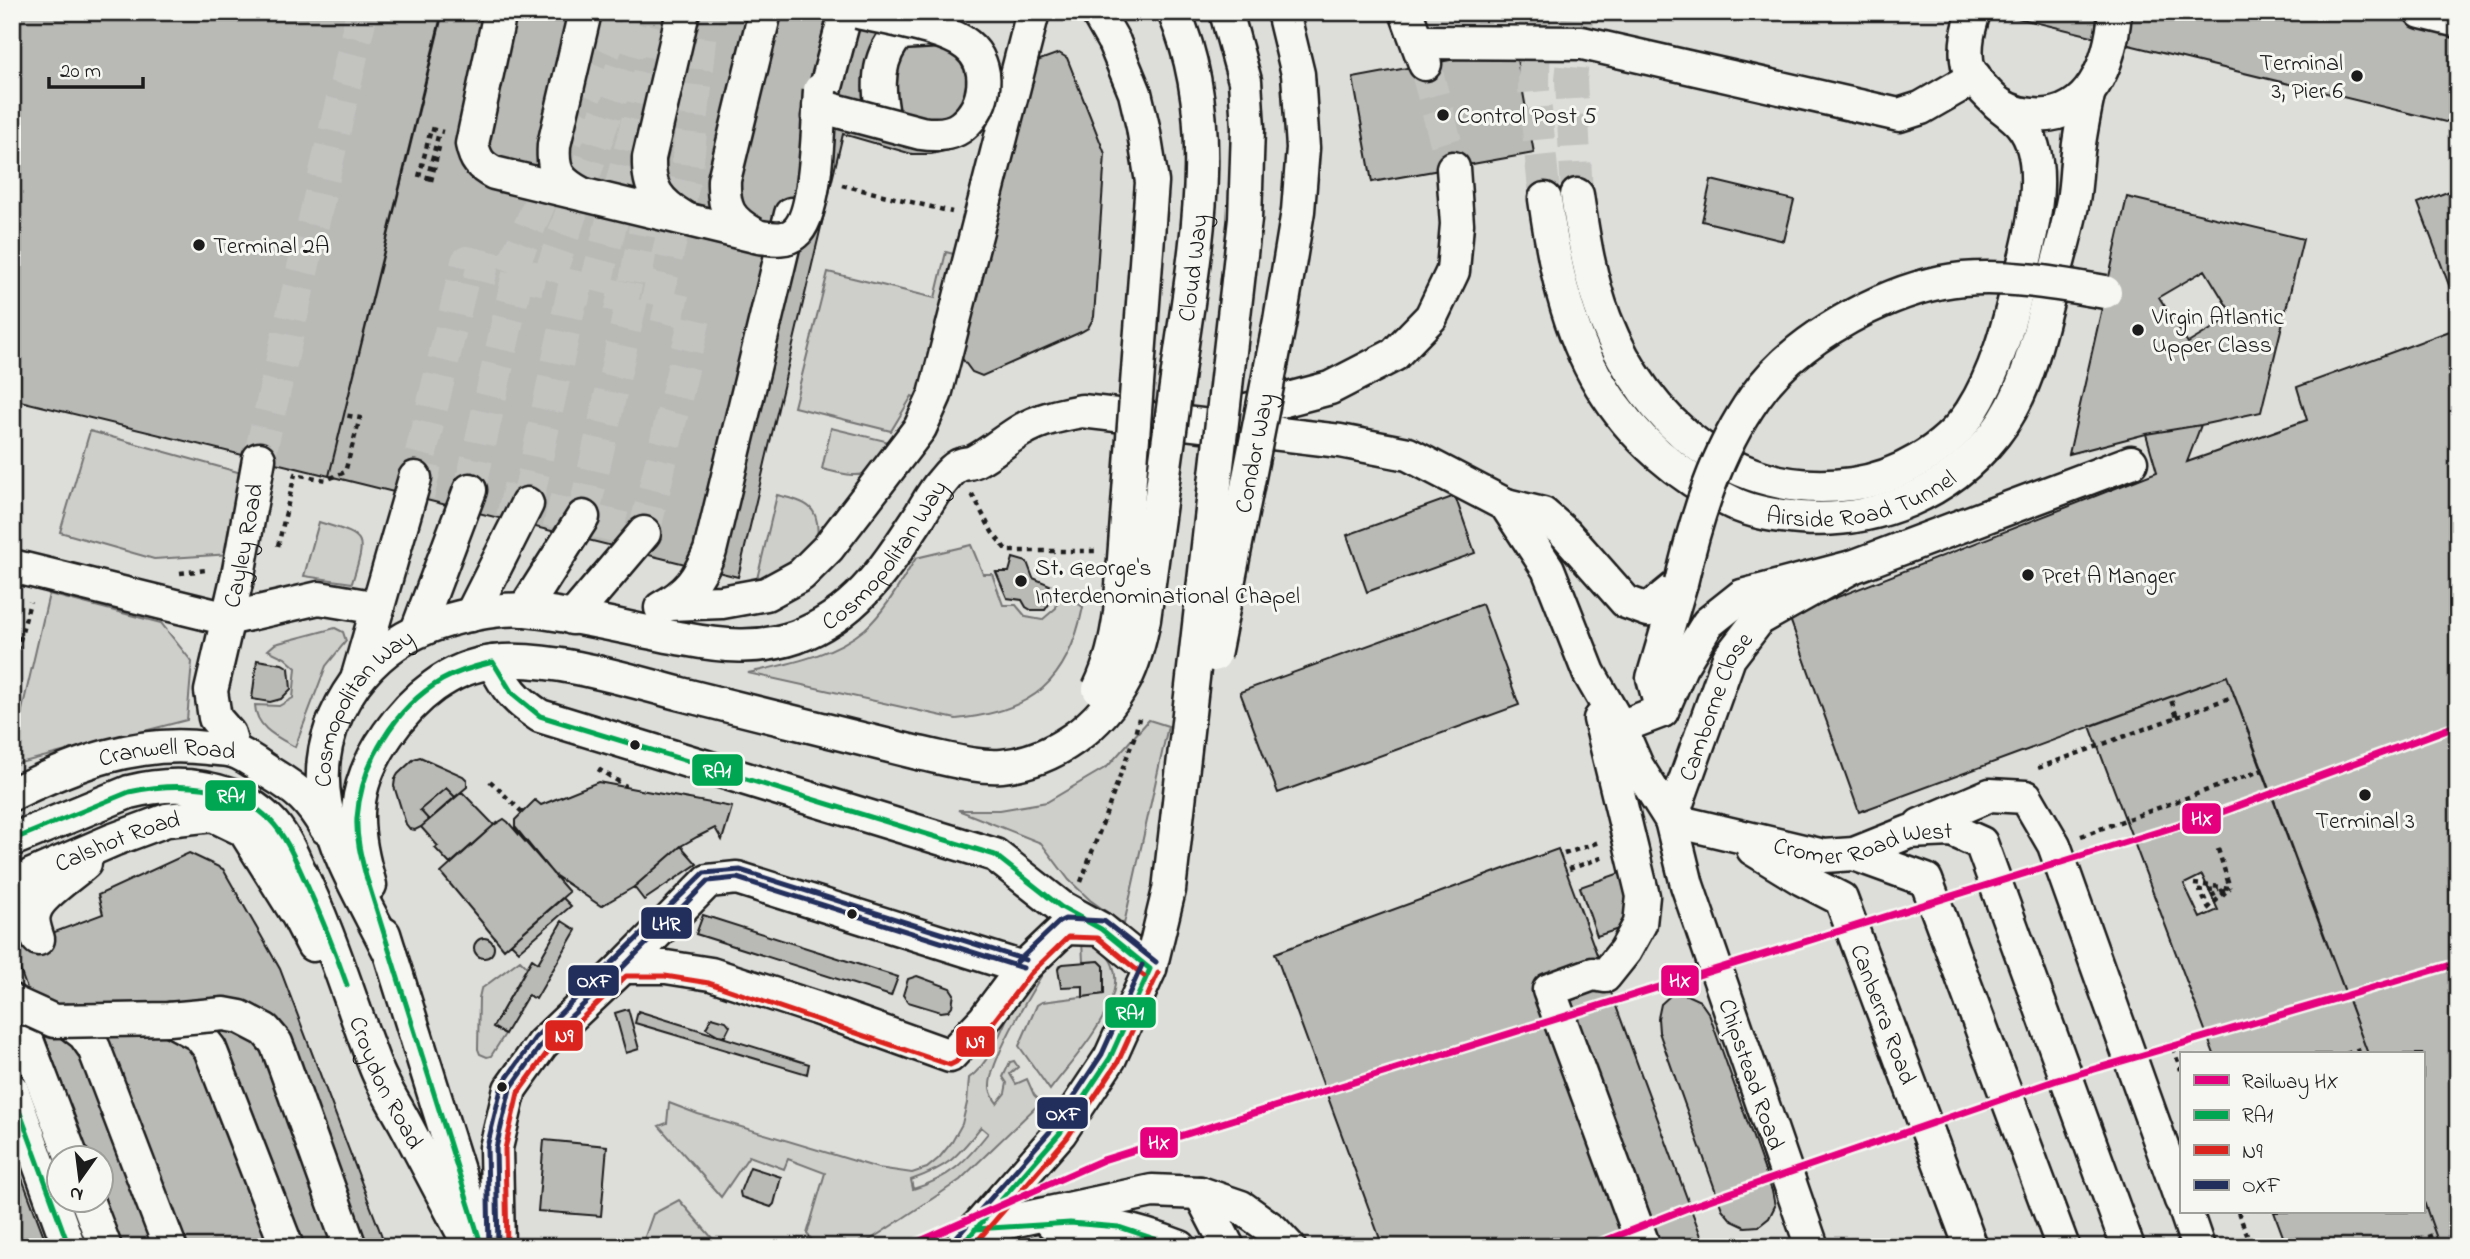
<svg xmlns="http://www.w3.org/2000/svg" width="2470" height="1259" font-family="'Indie Flower',sans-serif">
<rect width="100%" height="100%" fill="#edede9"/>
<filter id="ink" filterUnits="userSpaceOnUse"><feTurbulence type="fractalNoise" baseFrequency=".0143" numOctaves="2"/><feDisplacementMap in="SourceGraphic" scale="14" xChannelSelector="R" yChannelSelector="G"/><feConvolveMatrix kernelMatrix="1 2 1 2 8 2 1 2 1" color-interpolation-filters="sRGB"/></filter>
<g filter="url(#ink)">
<path fill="#ddddda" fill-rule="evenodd" d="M12,12H2458V1247H12ZM2181,1054H2423V1212H2181ZM60,1158H102V1200H60Z"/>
<path fill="#cececb" stroke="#757574" stroke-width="2" fill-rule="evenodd" d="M946,252L961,256L921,400L912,396L891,431L794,407L828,272L935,298Z
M831,428L894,443C866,479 867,480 822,469Z
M90,431L245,474L231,554L154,559L60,532Z
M777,495C805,502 821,505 817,539L799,558L756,583Z
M319,522C367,537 367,534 352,583L304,576Z
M971,545L983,574H992L1003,605H1016L1026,617L1042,620L1056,608L1058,595L1069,598L1083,607C1068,682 1032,712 956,719L748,673C787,664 833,656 865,629C886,610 901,582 916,558Z
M49,594L161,623L192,662L187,720L12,765V753Z
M335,628L343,632L346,641L326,666L295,747C277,737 256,728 255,705L279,706L293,698L296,668L285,658L268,650L275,644Z
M1149,720L1168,726L1124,924L1090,900L1069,880L1041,843L958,810H1000L1047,802L1108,766Z
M1082,940C1161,968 1078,1052 1050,1090L1019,1046L1037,1005L1042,1002L1104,994V966L1099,961L1083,962Z
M1052,958C1037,983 988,1061 990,1088C991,1094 994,1099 997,1103L1005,1093L1007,1083L1003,1077L1010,1062L1014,1061L1018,1067L1010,1074L1016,1084L1027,1079L1034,1095L1041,1102L960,1180L923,1205L859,1247H818L807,1234L825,1173L788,1159L784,1169L749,1156L721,1197L659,1126L667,1123L669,1103L698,1114L878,1168L912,1173L927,1168L939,1158L952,1142L962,1124L967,1103L969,1078C993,1062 1007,1014 1021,988C1027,977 1042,967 1052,958ZM981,1127L988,1133C965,1162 950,1178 913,1189L911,1180C950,1166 956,1158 981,1127Z
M520,960L527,967L493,1027L505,1034L491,1056L487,1057L480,1054L478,1049L479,998L481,989Z
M679,1200L720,1247H638L643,1242L653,1214Z"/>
<path fill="#b9b9b6" stroke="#1c1c1c" stroke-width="2" fill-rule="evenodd" d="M12,12H443L329,476L12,399Z
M442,12H894L971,38L973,131L954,149L931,154H912L843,134L738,577L329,476Z
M1993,12H2387L2449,27L2458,12V125Z
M1515,48L1534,153L1372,182L1353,78Z
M1059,53L1067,58L1105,154L1094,317L1088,328L1081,332L982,376L972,372L961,357L1037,61Z
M1711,180L1794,200L1784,241L1702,221Z
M2458,188V309L2418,203Z
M2127,197L2303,239L2261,412L2201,425L2146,434L2069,454ZM2205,270L2233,316L2188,343L2159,297Z
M2458,328V1247H2440L2423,1199V1054H2368L2227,676L1859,812L1789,616L2157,472L2146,434L2201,425L2187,462L2307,420L2297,387Z
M1455,496L1475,553L1367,592L1347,535Z
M1013,558L1027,562L1033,578L1050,585L1048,587L1051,601L1045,610H1031L1026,607L1022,600L1007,598L996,572H1009Z
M1482,604L1519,705L1278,793L1240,692Z
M257,660L282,664L289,668L291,689L281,699L270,702L252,699Z
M2227,676L2263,770L2368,1054H2214L2090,726Z
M420,757L463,776L467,780V787L455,797L446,788L420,810L429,820L421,827L415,830L410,829L406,824L394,786L395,779L398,774L414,759Z
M598,782L732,807L722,840L715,828L697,837L681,846L634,887L601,906L553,874L515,827V820L535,800L541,805Z
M446,788L455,797L429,820L420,810Z
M462,792L494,825L450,864L435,848L438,846L421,827Z
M504,819L508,822L569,892L504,949L441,873L494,825Z
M681,846L697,864L644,900L634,887Z
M1558,849L1705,1247H1383L1275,953Z
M189,853L223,869L280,969L386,1247H122L102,1192V1158H89L12,948L103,914L98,895Z
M1620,873L1637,923L1597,936L1580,887Z
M2202,875L2218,910L2200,918L2184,884Z
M563,898L571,906L519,951L511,943Z
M703,915L898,977L891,996L696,934Z
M562,921L576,930L536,999L528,995L505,1034L493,1027L532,959L538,963Z
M474 948a10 10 0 1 1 20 0a10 10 0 1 1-20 0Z
M1099,961L1104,966V994L1083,997V986L1061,987L1058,969L1059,966L1063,964Z
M917,976L950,988L954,994L952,1006L948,1011L941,1012L908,1002L903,995L908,979Z
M1672,994L1687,995L1700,1001L1709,1014L1772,1191L1775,1206L1769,1218L1759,1226L1745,1227L1732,1221L1722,1209L1659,1032L1658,1018L1661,1004Z
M628,1009L639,1049L626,1053L615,1013Z
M638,1011L809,1064L807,1074L635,1023Z
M712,1017L726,1021L730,1026L725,1036L718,1035L706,1028Z
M544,1140L607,1146L601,1216L538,1211Z
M12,1152L48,1247H12Z
M750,1167L781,1177L774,1204L771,1207L741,1197L740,1192Z
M2423,1199L2440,1247H2287L2274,1212H2423Z"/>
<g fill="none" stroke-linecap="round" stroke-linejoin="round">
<path stroke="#c3c3c0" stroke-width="32" stroke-dasharray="32 16" stroke-linecap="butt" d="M1535,12L1534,90L1545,199
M1425,65L1453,168
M1577,195L1571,80L1578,12
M467,262L696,314L644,533L415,478Z
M510,272L621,13
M548,280L641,12
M594,291L665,12
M656,305L687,170L704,12
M259,459L362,12
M470,490L518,274
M527,504L574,286
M583,517L632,299L653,183"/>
<g stroke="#1c1c1c" stroke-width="37">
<g id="minor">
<path d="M1097,12L1114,42"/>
<path d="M1406,12L1425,64"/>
<path d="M1974,12C1969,28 1965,43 1967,60C1968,73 1980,86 1989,95C2000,107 2016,114 2032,115C2091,121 2111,61 2115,12"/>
<path d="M2421,12L2458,21"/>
<path d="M1419,42L1582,43L1899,115L1921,108L1975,77"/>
<path d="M818,117L846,12"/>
<path d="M885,123C877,92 875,57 900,33L934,31"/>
<path d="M1577,195C1583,236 1590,280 1605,319C1646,423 1735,500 1852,484C1897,478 1946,450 1971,412C2000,367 2011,313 2024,263C2034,225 2049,157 2021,124C2015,116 2005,110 1997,103"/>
<path id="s1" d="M1545,199C1554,263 1567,330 1601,386C1632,437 1679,478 1733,503C1753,513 1778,516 1800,518C1875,524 1948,494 1995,434C2022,400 2034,354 2044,313C2054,275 2066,238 2073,200C2076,184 2076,168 2078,152C2080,133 2084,114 2088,95"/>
<path d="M1239,412L1330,388L1394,355L1431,317L1453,271L1457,224L1453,168"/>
<path d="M1506,505L1543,514L1566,534L1626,602L1648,610L1681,583"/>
<path d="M12,566L228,619L319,598L378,608"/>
<path d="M669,604L722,602L766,594L801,575L828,548L920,428L935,395L1033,12"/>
<path d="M661,608C689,593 698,579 710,551L791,214"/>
<path d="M524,610L583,517"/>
<path d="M471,615L527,504"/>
<path d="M572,618L644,533"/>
<path d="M417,631L470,490"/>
<path d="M493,662C506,688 515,700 540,716L995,855L1061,907L1101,929L1150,969L1110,1058L1060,1133L960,1247"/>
<path d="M358,676L415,478"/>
<path d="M1662,711L1653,678L1681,583"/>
<path d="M1600,719L1643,896L1640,924L1625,951L1605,976L1593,974L1549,990L1644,1247"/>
<path d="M1620,727L1662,711L1681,667L1708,623L1742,596L1852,567L2131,462"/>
<path id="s2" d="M233,751L229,734L215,718L211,691L239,570L259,459"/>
<path id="s3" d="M12,794C74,764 137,739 207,748C215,749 225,749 233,751C246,755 259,766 270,773C298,790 310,800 326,828"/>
<path d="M1920,825L1990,795L2026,797L2054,845L2181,1200"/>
<path id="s4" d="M12,840L129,792C177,780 232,784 269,820C283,833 291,853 299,870C331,934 350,1002 376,1068C384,1088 396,1106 406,1125C425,1161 444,1197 463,1233"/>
<path id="s5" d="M1753,849L1802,879L1841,899L1971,1247"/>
<path d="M1854,854L1926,880L2063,1247"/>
<path d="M370,885C352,825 351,787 388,734C413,698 449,667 494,662C547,655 629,680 681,694C760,714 839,733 918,753"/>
<path id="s6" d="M12,888L32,875L113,840L167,820L213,815L244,830L298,916L313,945"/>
<path d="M384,934L482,1247"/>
<path d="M38,939C35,930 31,920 35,911C40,895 72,875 85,863"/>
<path id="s7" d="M390,953C344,861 285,781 355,683C373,659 398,639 426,628C452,617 498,607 526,610C577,615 633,630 684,639C721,646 759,650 796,637C855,615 884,570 917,520C925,508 932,493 942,482C946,477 952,469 958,466C963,463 970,464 975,461C991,453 1006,439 1022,430C1040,419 1061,415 1082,411L1340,441L1408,454L1506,505L1548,569L1589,673L1620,727L1637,766L1671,820L1824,856L1854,854L1909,832L1952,830L1981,843L2128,1247"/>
<path d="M623,967H666L711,974L816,1008L950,1056L984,1020L1023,968L1065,928L1100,929"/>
<path d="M12,1001L72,1158"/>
<path d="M169,1019L199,1035L210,1049L287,1247"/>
<path d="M67,1021L84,1034L94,1048L170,1247"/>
<path d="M12,1090L69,1247"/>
<path d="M1200,1193L1228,1247"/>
<path d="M87,1200L105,1247"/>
<path d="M2186,1212L2198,1247"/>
<path d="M1052,1223C1097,1221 1138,1231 1180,1247"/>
<path d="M975,1229L1152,1191L1200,1193L1241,1207L1273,1230L1289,1247"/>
<path d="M498,1247L496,1148L510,1089L542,1044L623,967L708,881L737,878L1023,968"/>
<path id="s8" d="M1812,1247L1687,885L1671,820L1729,658L1759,619L1852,567"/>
</g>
</g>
<path stroke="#1c1c1c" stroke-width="4.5" stroke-dasharray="5 5" stroke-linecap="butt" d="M419,177L431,129
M427,180L439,132
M431,181L439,147
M842,185L952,212
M972,494L992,532L1007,551H1096
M278,546L295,474L326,480L345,472L360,418L344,415
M180,573L206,570
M12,670L30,602
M2177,717L2235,696
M2038,768L2177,717L2170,697
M598,769L626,786
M490,781L522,812
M2081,836L2263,770
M2218,849L2230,888
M1564,854L1599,842
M1569,869L1604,857
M1081,882L1135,735L1139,718
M2194,884L2230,888
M2198,891L2219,889
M2202,900L2226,889
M2207,909L2230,888
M2173,1048L2181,1070
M2346,1054L2365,1047
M2238,1212L2252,1247
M2399,1247L2436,1234"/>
<use href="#minor" stroke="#f6f6f2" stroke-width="32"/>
<g stroke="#1c1c1c" stroke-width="37" stroke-linecap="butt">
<g id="minor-bridge">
<path d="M500,12L472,144C475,159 480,166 494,173L759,237C770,238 785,242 795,233C818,215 818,121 820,90"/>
<path d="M683,12L649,158C648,189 658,202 684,218"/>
<path d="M819,106L921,133C935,135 951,135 962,126C987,106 992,65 967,45C944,27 887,19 858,12"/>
<path d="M582,194C558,181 552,172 554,145L585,12"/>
<path d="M754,234C729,220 723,209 724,180L765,12"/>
<path d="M1681,583C1696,518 1716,452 1755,397C1782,358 1825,329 1867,308C1896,294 1930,282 1963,279C2011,275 2058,284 2105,292"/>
<path id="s9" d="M1214,655L1280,320L1298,211L1303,148L1298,74L1283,12"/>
<path d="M1099,689C1111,664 1116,641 1120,613L1152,182L1143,127L1135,93L1114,42"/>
<path id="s10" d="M918,753C945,758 975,768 1002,766C1054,761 1101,726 1125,680C1135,661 1140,640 1144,619C1155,537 1167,455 1178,372C1194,256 1223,124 1174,12"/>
<path d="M1150,969L1169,890L1245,219L1248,128L1245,81L1226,12"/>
<path d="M12,1002L54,1021L169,1019L224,1014L240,1017L265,1030L276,1043L281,1056L350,1247"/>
</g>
</g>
<path stroke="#1c1c1c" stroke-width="4.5" stroke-dasharray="5 5" stroke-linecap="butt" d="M431,129L443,132"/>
<use href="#minor-bridge" stroke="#f6f6f2" stroke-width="32"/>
<g stroke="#f6f6f2" stroke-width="10">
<path id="bus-1" d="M12,840L129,792C177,782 233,783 270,820C287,837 297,864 307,885C322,918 335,951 347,985
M12,1091L69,1247
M975,1229L1070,1223L1119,1227L1179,1247
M482,1247L366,876C361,857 356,838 357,818C361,764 395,707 442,680C458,671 476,666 493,662L512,693L540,716L995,855L1061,907L1101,929L1150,969L1110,1058L1060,1133L960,1247"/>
</g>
<g stroke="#f6f6f2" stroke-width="10">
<path id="bus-2" d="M507,1247L505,1149L518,1093L549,1050L626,976H665L709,983L950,1065L956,1062L991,1025L1030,974L1068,937L1098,938L1144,976
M972,1247L1067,1138L1118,1062L1158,973"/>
</g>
<g stroke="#f6f6f2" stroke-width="10">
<path id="bus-3" d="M1017,962L1059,922L1065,919L1104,921L1156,962
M953,1241L1053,1128L1102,1054L1142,965
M489,1247L487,1147L502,1085L535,1038L704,873L740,870L1026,960"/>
</g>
<g stroke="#f6f6f2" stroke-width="10">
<path id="bus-4" d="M498,1247L496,1148L510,1089L542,1044L623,967L708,881L737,878L1023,968"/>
</g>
<use href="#bus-1" stroke="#00a651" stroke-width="5"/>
<use href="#bus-2" stroke="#dc241f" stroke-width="5"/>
<use href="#bus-3" stroke="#222e5b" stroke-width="5"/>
<use href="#bus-4" stroke="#222e5b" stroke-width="5"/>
<g stroke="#f6f6f2" stroke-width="12">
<path id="rail-1" d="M907,1247L1103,1160L2219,813L2458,725
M1589,1247L1695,1205L2057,1080L2458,963"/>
</g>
<use href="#rail-1" stroke="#e5007d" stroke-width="7"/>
</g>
</g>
<g fill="#1c1c1c" stroke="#f6f6f2" stroke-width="2.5">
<circle cx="2357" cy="76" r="7"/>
<circle cx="1443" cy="115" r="7"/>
<circle cx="199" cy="245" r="7"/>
<circle cx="2138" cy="330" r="7"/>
<circle cx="2028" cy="575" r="7"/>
<circle cx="1021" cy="581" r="7"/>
<circle cx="635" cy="745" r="6"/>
<circle cx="2365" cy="795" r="7"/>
<circle cx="852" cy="914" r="6"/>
<circle cx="502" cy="1087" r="6"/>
</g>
<g text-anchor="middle" stroke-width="6" stroke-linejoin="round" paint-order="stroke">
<g font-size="24" fill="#1c1c1c" stroke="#f6f6f2" text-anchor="start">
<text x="2343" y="70" text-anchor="end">Terminal<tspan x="2343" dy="28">3, Pier 6</tspan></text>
<text x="1457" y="123">Control Post 5</text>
<text x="213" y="253">Terminal 2A</text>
<text x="2152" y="324">Virgin Atlantic<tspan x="2152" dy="28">Upper Class</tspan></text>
<text x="1035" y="575">St. George's<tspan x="1035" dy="28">Interdenominational Chapel</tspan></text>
<text x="2042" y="583">Pret A Manger</text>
<text x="2365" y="828" text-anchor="middle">Terminal 3</text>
</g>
<g font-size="24" fill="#1c1c1c" stroke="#f6f6f2">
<text dy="8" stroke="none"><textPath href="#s10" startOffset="660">Cloud Way</textPath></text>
<text dy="8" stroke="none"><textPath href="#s9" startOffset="206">Condor Way</textPath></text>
<text dy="8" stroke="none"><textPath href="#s1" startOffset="509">Airside Road Tunnel</textPath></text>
<text dy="8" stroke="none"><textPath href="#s2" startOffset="215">Cayley Road</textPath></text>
<text dy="8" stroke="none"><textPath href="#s7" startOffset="882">Cosmopolitan Way</textPath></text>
<text dy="8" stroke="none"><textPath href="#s8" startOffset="572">Camborne Close</textPath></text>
<text dy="8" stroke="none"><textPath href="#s7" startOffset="273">Cosmopolitan Way</textPath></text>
<text dy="8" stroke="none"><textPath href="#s3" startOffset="163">Cranwell Road</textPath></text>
<text dy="8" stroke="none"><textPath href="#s7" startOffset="2130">Cromer Road West</textPath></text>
<text dy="8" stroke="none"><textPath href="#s6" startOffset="116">Calshot Road</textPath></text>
<text dy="8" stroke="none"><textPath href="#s5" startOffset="224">Canberra Road</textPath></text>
<text transform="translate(1752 1074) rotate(71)" y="8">Chipstead Road</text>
<text dy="8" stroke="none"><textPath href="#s4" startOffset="564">Croydon Road</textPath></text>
</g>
</g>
<g stroke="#f6f6f2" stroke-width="2.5">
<rect x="691" y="753" width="53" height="34" rx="7" fill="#00a651"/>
<rect x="204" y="779" width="53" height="33" rx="7" fill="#00a651"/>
<rect x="2181" y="802" width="41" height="33" rx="7" fill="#e5007d"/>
<rect x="640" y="906" width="53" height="34" rx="7" fill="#222e5b"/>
<rect x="1660" y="964" width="40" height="33" rx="7" fill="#e5007d"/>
<rect x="567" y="964" width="53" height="33" rx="7" fill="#222e5b"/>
<rect x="1104" y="996" width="53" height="33" rx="7" fill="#00a651"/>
<rect x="544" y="1019" width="40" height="33" rx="7" fill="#dc241f"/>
<rect x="955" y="1025" width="41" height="33" rx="7" fill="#dc241f"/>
<rect x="1036" y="1096" width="53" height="34" rx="7" fill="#222e5b"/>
<rect x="1139" y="1126" width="40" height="33" rx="7" fill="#e5007d"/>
</g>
<g font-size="19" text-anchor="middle" font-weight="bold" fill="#fff">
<text x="717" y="777">RA1</text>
<text x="231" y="802">RA1</text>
<text x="2202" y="825">HX</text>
<text x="666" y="930">LHR</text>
<text x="1680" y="987">HX</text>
<text x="594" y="987">OXF</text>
<text x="1130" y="1019">RA1</text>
<text x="564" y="1042">N9</text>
<text x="975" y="1048">N9</text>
<text x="1063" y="1120">OXF</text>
<text x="1159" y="1149">HX</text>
</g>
<rect width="2470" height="1259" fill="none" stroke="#f6f6f2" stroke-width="42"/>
<rect x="21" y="21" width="2428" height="1217" fill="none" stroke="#1c1c1c" stroke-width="2.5" filter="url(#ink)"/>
<rect x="2180" y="1052" width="245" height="161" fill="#f6f6f2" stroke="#9f9f9c" stroke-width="2"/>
<rect x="2194" y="1075" width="35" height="10" fill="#e5007d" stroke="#9f9f9c" stroke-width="2"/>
<text x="2242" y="1088" font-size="21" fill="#1c1c1c">Railway HX</text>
<rect x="2194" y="1110" width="35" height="10" fill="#00a651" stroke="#9f9f9c" stroke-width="2"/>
<text x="2242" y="1122" font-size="21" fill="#1c1c1c">RA1</text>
<rect x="2194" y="1145" width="35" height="10" fill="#dc241f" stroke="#9f9f9c" stroke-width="2"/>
<text x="2242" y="1158" font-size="21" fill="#1c1c1c">N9</text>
<rect x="2194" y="1180" width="35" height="10" fill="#222e5b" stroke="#9f9f9c" stroke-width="2"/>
<text x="2242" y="1192" font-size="21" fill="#1c1c1c">OXF</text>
<g transform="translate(80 1179) rotate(194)"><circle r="33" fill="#f6f6f2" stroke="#9f9f9c" stroke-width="2"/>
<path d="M0-5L12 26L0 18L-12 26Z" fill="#1c1c1c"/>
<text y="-10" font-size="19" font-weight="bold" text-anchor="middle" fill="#1c1c1c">N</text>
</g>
<path d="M49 77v10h94v-10" fill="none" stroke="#1c1c1c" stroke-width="3.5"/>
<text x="60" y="77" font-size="21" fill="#1c1c1c" stroke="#f6f6f2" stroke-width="5" paint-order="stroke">20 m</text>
</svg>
